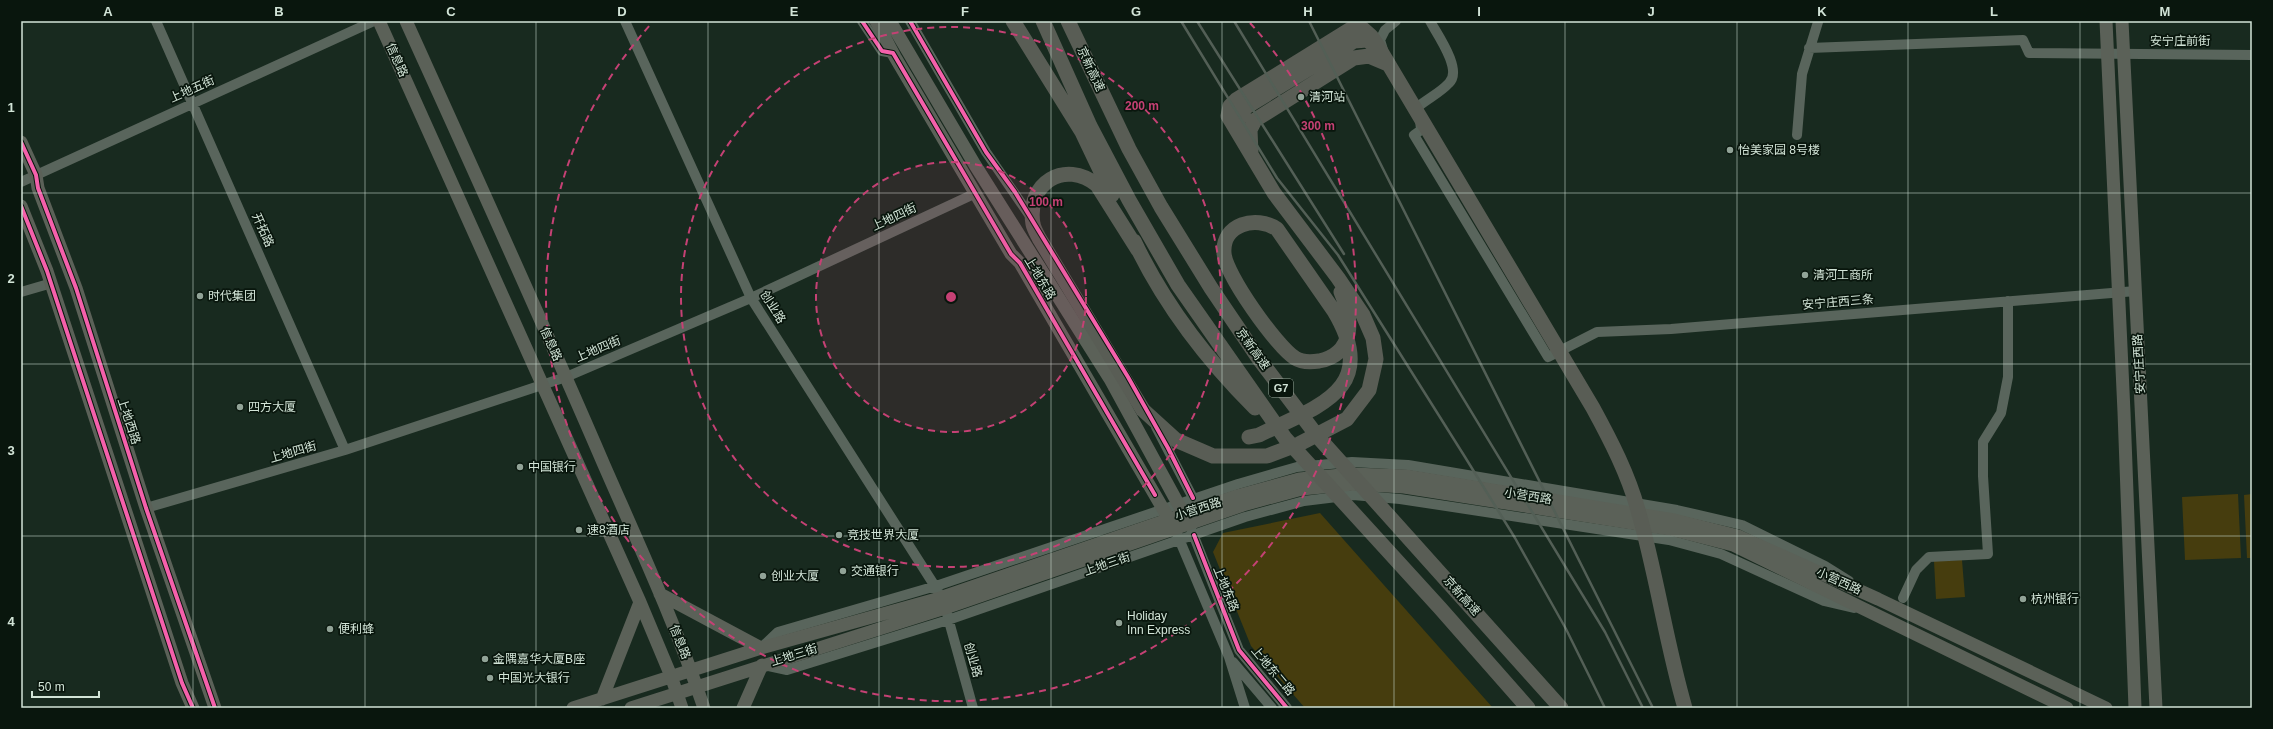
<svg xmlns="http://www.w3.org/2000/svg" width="2273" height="729" font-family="Arial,'Noto Sans SC',sans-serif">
<rect width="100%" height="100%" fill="#182a1f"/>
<path fill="#463d0e" d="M2238,494L2241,558L2185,560L2182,497Z
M2252,494V558H2247L2244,495Z
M1320,513L1493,708H1305L1251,646L1213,552L1223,533Z
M1962,560L1965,597L1936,599L1934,561Z"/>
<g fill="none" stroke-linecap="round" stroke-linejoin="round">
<path stroke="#59655c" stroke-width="10" d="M156,21L345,450
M625,21L751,298L938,591
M862,21L882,51L893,53
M910,21L986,152L1032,219
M1809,48L2023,40L2029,53L2252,55
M1383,50L1380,40L1385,30L1396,21
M1419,106C1429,98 1441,92 1449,83C1463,70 1437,34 1430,21
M1420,119L1421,130L1414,135L1548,357L1597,332L1671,329L2136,291
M1797,135L1802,74L1818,22
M21,182L374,21
M21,292L52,283
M1156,427L1193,498
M146,508L345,450L566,377L751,298L976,193
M1191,529L1239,650L1287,708
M1177,534L1229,657L1245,708
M1903,598L1916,570L1929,557L1988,554L1983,476V442L2001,413L2008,377V301
M947,614L973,708
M762,647L778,632L936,586L1238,484L1297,467L1352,462L1408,465L1677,510L1742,525L1825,566L1849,581
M1233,662L1272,708
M764,665L787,670L948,620L1245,517L1304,501L1353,495L1400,499L1669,540L1721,554L1824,601L1854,608"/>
<path stroke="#5b6158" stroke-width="13" d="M379,21L640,602L671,676L682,708
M406,21C473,169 540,316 604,465C639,545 676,625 704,708
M876,21L895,57L1011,254L1020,263L1173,526
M890,21L975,165L1110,379L1187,520
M2106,21L2124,412L2135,708
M2122,21L2156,708
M21,142L36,175L38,188L76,288L146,508L215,708
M21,206L47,271L182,683L193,708
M660,594L761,648
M602,699L640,602
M573,708L761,648L940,598L1237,496L1299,479L1352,474L1406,476L1674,520L1738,536L1878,599L2106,708
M631,708L945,608L1243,505L1302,489L1353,484L1404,487L1670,529L1733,545L2067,708
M743,708L762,665"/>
<path stroke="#595d55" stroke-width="15" d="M1013,21L1082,132L1112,195
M1043,21L1090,126L1129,200L1178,285L1285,438L1440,608L1528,708
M1068,21L1129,149L1161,207L1211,288L1259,359L1318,437L1561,708
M1237,131L1238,120L1246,107L1354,41L1367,40L1378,48
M1251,153L1250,130L1255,120L1354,58L1369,56L1388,64
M1134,241C1163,302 1207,360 1255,408
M1138,250L1097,185C1065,159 1026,183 1033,224C1034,229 1037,234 1039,238L1143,410L1176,440L1213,456H1267L1299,444L1347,419L1369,390L1376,359L1373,338L1363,315L1338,278L1274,193L1228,116L1230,106L1236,100L1351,29L1362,28L1371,36L1379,48L1593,408C1611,441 1628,474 1638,510C1657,576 1666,643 1685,708
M1249,437L1259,435C1318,406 1381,390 1334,311L1277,229C1256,215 1222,224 1224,253C1225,274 1277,347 1295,358C1301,362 1312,362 1319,361C1355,354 1353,319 1341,292"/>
<path stroke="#535f56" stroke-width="2.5" d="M1181,21L1277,178L1338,255L1465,457L1515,538L1566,629L1605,708
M1197,21L1344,254
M1234,21L1605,632L1643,708
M1309,21L1653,708"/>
<g stroke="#09160d" stroke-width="6">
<path id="cycleway" d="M862,21L882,51L893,53L1011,254L1020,263L1155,495
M910,21L986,152L1015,192L1128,377L1168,448L1193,498
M21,142L36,175L38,188L76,288L146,508L215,708
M21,206L47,271L182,683L193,708
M1194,535L1239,650L1287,708"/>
</g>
<use href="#cycleway" stroke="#f560ab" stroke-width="4"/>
</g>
<path fill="none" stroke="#d2e4d7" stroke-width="1" stroke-opacity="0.55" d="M193,21V708M365,21V708M536,21V708M708,21V708M879,21V708M1051,21V708M1222,21V708M1394,21V708M1565,21V708M1737,21V708M1908,21V708M2080,21V708M21,193H2252M21,364H2252M21,536H2252"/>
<circle cx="951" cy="297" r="135" fill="#c54174" fill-opacity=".12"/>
<g fill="none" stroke="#c54174" stroke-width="2" stroke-dasharray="7 5">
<circle cx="951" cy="297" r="135"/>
<circle cx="951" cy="297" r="270"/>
<path d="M1250 23A405 405 0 1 1 652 23"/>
</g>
<g fill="#91a397" stroke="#09160d" stroke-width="1.5">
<circle cx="1301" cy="97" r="4"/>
<circle cx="1730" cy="150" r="4"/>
<circle cx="1805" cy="275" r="4"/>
<circle cx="200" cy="296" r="4"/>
<circle cx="240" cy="407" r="4"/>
<circle cx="520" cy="467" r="4"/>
<circle cx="579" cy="530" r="4"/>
<circle cx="839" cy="535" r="4"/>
<circle cx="843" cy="571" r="4"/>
<circle cx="763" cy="576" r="4"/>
<circle cx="2023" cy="599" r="4"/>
<circle cx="1119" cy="623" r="4"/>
<circle cx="330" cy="629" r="4"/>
<circle cx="485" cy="659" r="4"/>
<circle cx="490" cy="678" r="4"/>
</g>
<g text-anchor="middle" stroke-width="3.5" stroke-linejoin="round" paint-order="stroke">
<rect fill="#09160d" stroke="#96a69a" stroke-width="1" x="1269" y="379" width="24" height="18" rx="3"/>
<g font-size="11" font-weight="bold" fill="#d2e4d7">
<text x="1281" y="392">G7</text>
</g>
<g font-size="12" fill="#d2e4d7" stroke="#09160d">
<text x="2180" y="45">安宁庄前街</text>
<text transform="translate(397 60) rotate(66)" y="4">信息路</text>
<text transform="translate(1091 69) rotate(65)" y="4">京新高速</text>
<text transform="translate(192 89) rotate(-24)" y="4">上地五街</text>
<text transform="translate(894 217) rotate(-25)" y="4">上地四街</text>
<text transform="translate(263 230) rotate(66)" y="4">开拓路</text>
<text transform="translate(1040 278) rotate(59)" y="4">上地东路</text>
<text transform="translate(1838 302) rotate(-5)" y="4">安宁庄西三条</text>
<text transform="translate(773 307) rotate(58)" y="4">创业路</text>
<text transform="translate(551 344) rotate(66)" y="4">信息路</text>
<text transform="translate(598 349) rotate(-23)" y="4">上地四街</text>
<text transform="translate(1253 349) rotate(54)" y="4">京新高速</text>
<text transform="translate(2139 364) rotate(-93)" y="4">安宁庄西路</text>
<text transform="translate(129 421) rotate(72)" y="4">上地西路</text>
<text transform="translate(293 452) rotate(-16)" y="4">上地四街</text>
<text transform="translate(1528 496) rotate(9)" y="4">小营西路</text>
<text transform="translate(1198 509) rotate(-18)" y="4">小营西路</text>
<text transform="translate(1107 564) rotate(-19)" y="4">上地三街</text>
<text transform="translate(1839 581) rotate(24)" y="4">小营西路</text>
<text transform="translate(1226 589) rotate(68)" y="4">上地东路</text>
<text transform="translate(1462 596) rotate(48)" y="4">京新高速</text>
<text transform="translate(680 642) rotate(68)" y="4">信息路</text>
<text transform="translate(794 655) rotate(-17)" y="4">上地三街</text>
<text transform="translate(973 660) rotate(74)" y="4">创业路</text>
<text transform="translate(1273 671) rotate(50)" y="4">上地东二路</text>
</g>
<g font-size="12" fill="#d2e4d7" stroke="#09160d" text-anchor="start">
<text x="1309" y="101">清河站</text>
<text x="1738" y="154">怡美家园 8号楼</text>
<text x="1813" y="279">清河工商所</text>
<text x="208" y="300">时代集团</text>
<text x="248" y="411">四方大厦</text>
<text x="528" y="471">中国银行</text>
<text x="587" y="534">速8酒店</text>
<text x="847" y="539">竞技世界大厦</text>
<text x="851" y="575">交通银行</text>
<text x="771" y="580">创业大厦</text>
<text x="2031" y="603">杭州银行</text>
<text x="1127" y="620">Holiday<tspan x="1127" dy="14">Inn Express</tspan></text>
<text x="338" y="633">便利蜂</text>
<text x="493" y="663">金隅嘉华大厦B座</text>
<text x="498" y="682">中国光大银行</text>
</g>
</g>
<circle cx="951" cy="297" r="6" fill="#c54174" stroke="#09160d" stroke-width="2"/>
<g font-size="12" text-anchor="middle" font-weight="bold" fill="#c54174" stroke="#09160d" stroke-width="3.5" stroke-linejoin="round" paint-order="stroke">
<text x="1142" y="110">200 m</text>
<text x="1318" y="130">300 m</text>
<text x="1046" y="206">100 m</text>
</g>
<rect width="2273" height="729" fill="none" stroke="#09160d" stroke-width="44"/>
<path d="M32 691v6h67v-6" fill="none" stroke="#d2e4d7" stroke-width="2"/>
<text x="38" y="691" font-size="12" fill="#d2e4d7" stroke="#09160d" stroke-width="3" paint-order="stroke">50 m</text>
<rect x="22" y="22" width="2229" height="685" fill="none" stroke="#d2e4d7" stroke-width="1.5"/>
<g font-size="13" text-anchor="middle" font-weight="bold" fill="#d2e4d7">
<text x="108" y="16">A</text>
<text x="279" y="16">B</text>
<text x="451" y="16">C</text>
<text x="622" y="16">D</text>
<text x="794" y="16">E</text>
<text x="965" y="16">F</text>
<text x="1136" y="16">G</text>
<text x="1308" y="16">H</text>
<text x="1479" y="16">I</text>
<text x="1651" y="16">J</text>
<text x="1822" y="16">K</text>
<text x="1994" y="16">L</text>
<text x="2165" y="16">M</text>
<text x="11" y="112">1</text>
<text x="11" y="283">2</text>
<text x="11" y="455">3</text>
<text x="11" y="626">4</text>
</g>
</svg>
